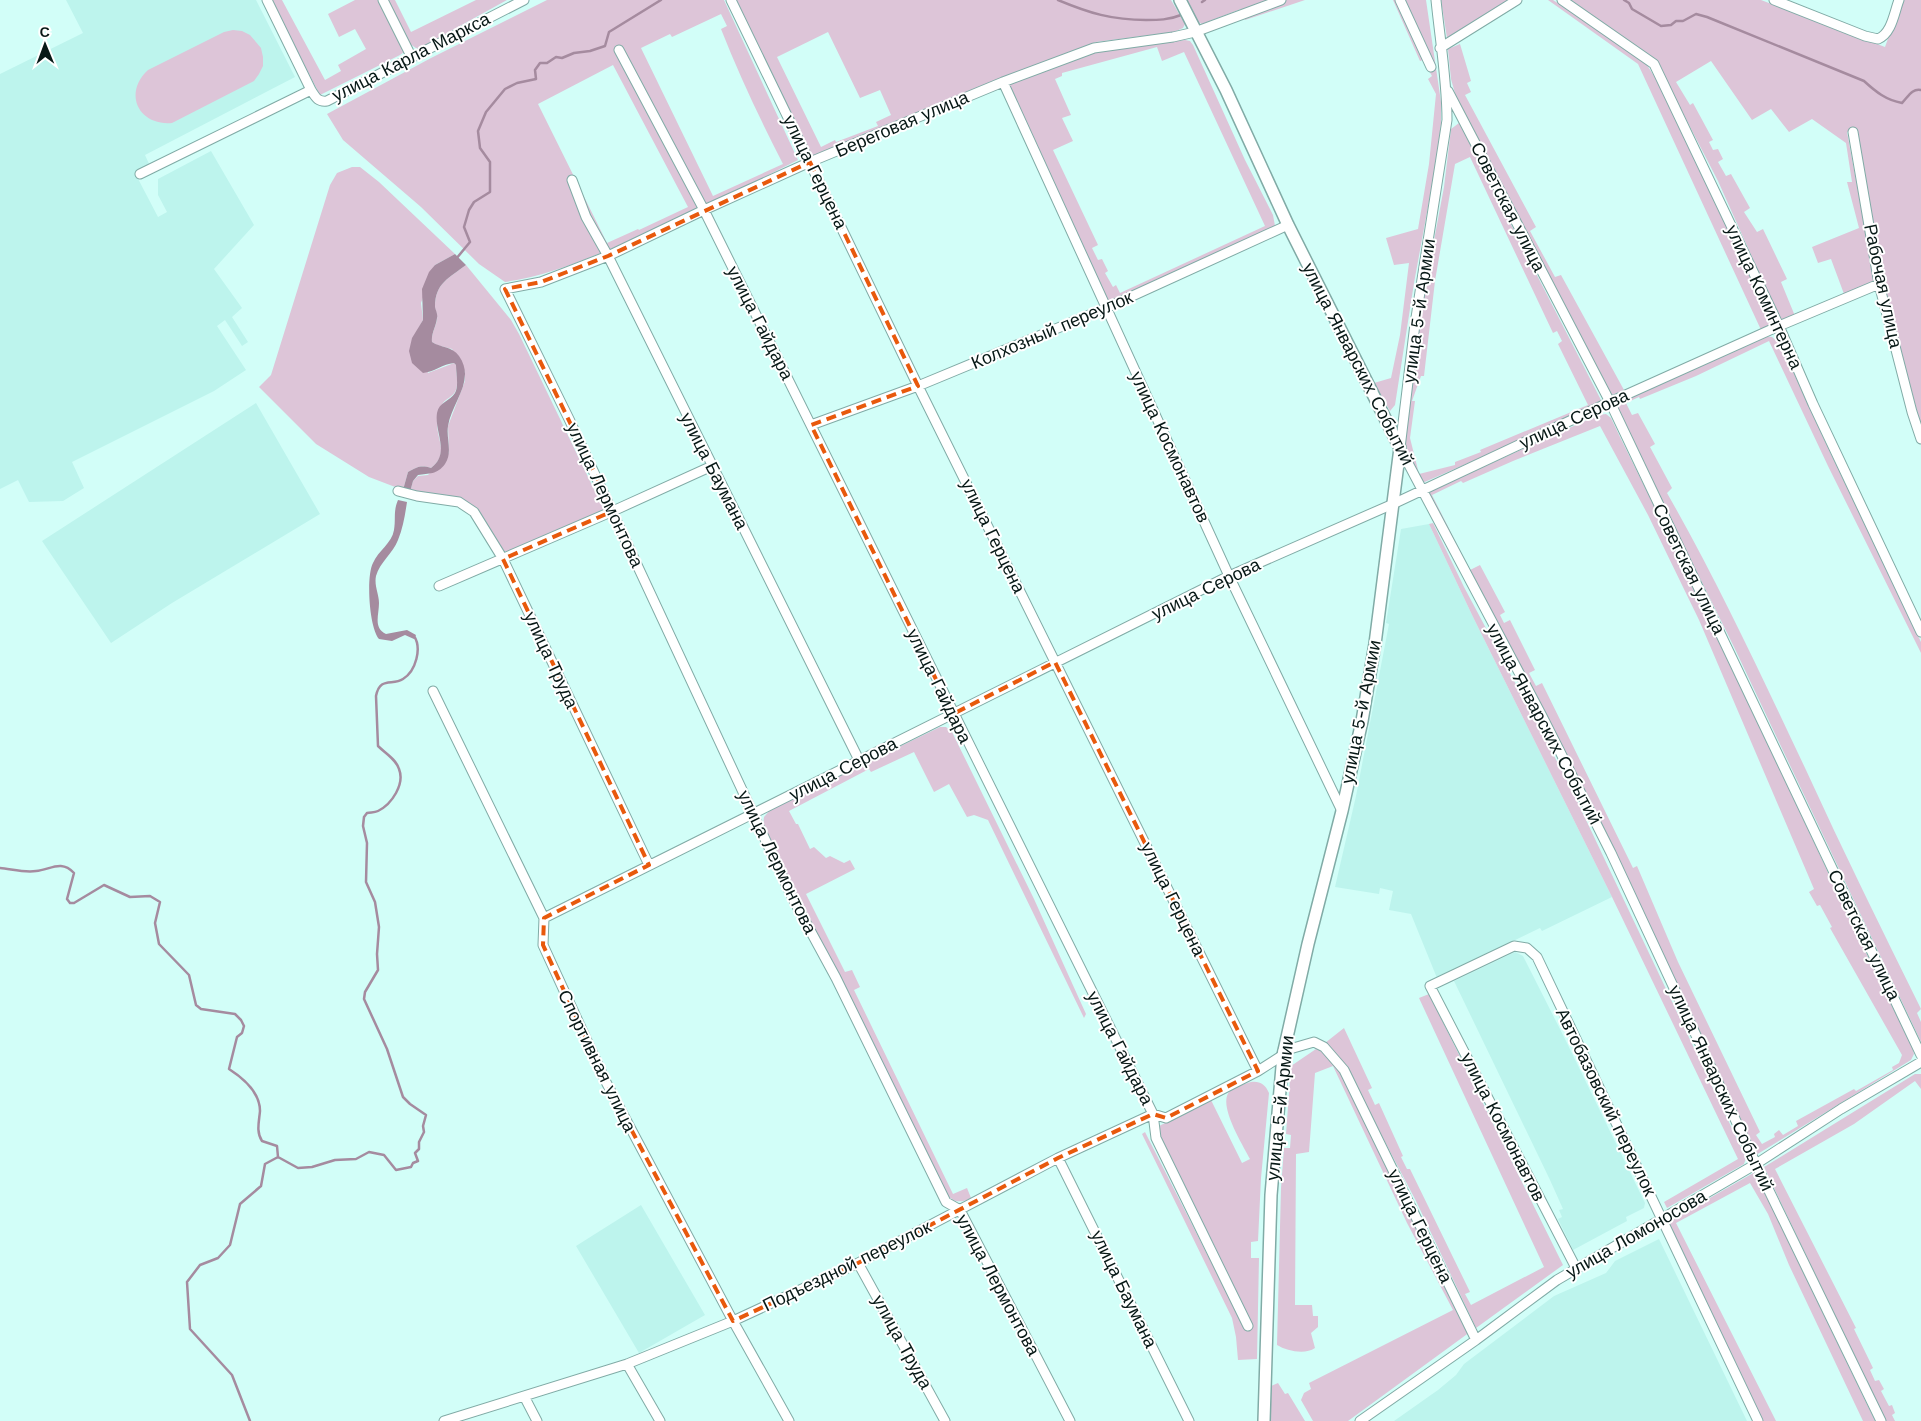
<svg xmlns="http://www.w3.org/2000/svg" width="1921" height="1421" font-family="'Work Sans',sans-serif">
<rect width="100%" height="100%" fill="#d2fef8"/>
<path fill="#bdf4ed" d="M66,0H256L295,77L145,155L150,166L135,173L158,217L167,212L158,195V179L211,151L254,225L214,269L242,308L232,317L248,342L242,346L225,320L217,326L246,370L214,391L72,462L84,488L63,501L29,502L18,480L0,489V74L83,33Z
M256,403L320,514L172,603L111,643L42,541Z
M1429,524L1473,617L1612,897L1542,931L1540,928L1437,978L1411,914L1389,910L1393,891L1380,888L1379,894L1335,887L1356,796L1389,624L1386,623L1401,529Z
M1515,952L1523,956L1565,1039L1645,1203L1644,1208L1626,1217L1627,1221L1573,1250L1558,1219L1562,1217L1559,1210L1563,1209L1550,1180L1454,981Z
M641,1205L705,1315L639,1353L576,1246Z
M1659,1239L1747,1421H1394L1438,1390L1456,1375L1464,1364L1554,1296L1606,1273L1615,1261Z"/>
<path fill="#ddc5d8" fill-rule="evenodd" d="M270,0H282L325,80L341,71L338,65L366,49L355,29L339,37L328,14L355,0H378L404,52L400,55L320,95Z
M386,0H395L411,32L476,0H507L420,48H416L407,42Z
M547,0H724L798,160C743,188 688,215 632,240C591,257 549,276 505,282L479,264L421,207L343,140L327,114L431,58ZM721,14L727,26L721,29C739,75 760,119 783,164L713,196L641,48L670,34L672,37ZM613,65L688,207L639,230L638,229L607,243L538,104Z
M732,0H1171L1185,24L1183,28L1174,32L1096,42L813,160ZM828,32L860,98L880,90L891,115L876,122L878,126L836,142L835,140L821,147L777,57Z
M1187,0H1305L1245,20L1241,9L1202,24L1198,22Z
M1393,0H1426L1441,102V124L1436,163L1414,283L1395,405L1390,411L1374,383L1391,378L1400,335L1409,263L1394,265L1386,238L1418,229L1429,164L1436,94L1428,79L1432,76L1423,60L1420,61Z
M1441,0H1510L1462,33L1447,38Z
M1548,0H1553L1643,59L1671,102L1773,320L1771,327L1762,332L1638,64Z
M1571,0H1761L1885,47L1902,0H1921V426L1885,292L1857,130L1847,132L1875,283L1844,294L1831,259L1818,263L1812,247L1859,228L1847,182H1852L1846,143L1812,119L1789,132L1771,109L1752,120L1711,61L1676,82L1690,105L1693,103L1713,140L1709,142L1713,150L1718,149L1723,159L1718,162L1726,176L1731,174L1750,208L1744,212L1757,232L1763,229L1787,279L1781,282L1795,316L1781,322L1718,181L1658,65L1648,55Z
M233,30L242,31L250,35L261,48L263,57V66L259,74L254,81L172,123C138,126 123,93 148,70L224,32Z
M1185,40L1190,41L1193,45L1245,160L1273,215L1275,226L1109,305L1007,85L1085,55L1108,49ZM1157,47L1162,61L1184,52L1265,226L1120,293L1116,285L1113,287L1105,273L1108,271L1102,259L1098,260L1092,248L1098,245L1053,150L1073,141L1062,118L1071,115L1055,79L1062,76V73Z
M1460,44L1471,81L1467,83L1471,92L1465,95L1536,227L1530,231L1555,277L1561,275L1624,390L1610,396L1456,97L1451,79L1448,49Z
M1459,123L1602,402L1512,444L1420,484L1412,477L1404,443L1424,294L1444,187L1451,129ZM1470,157L1553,333L1557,331L1562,341L1558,344L1588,405L1480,450L1481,452L1455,462V465L1419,474L1410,438L1415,401H1412L1421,376H1424L1435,281L1455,164Z
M352,167H360L379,182L455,254L435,265L421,303L423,320L418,329L428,373L454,363L456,365C456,373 459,385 455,392C452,397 446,399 443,403C440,406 438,416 437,421C436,439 450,454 431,468C421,465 417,467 408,472L403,490L369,477L316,444L259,387L271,375L330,185L337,173Z
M466,265L511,320L519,334L604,510L601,514L508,552L501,550C493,537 483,512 471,504C456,494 427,494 410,492L413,481L418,476L428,475L449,453L448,426L465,381V372L452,349L437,345L432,342C431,333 436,327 437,319C438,315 435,311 435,307C435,283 449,278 466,265Z
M1765,336L1772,337L1781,345L1829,450L1921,642V653L1828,466L1769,341L1696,376L1640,399L1639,397L1626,403L1632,415L1638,413L1655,444L1650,447L1672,488L1667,493C1718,582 1762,677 1806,770C1843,851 1882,930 1921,1009L1917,1013L1921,1022V1042L1734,647L1615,407L1618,403Z
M1606,414L1611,418L1620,437L1711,621L1852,924L1913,1049L1914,1054L1911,1060L1756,1155L1428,492L1598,415ZM1600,426L1648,515L1699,620L1814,889L1809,892L1817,906L1820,905L1832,927L1830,928L1902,1055L1899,1063L1892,1067L1893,1070L1856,1091L1854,1089L1796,1121L1798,1126L1783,1135L1779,1130L1774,1134L1775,1137L1762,1144L1756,1135L1760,1132L1678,962L1637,866L1633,868L1542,683L1536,686L1529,673L1535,670L1510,620L1504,623L1500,615L1505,612L1480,565L1470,570L1432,495L1461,481L1463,483L1513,461Z
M1433,523L1464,587L1569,784L1746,1158L1744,1164L1667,1208L1664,1202L1738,1159L1612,897L1473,617L1429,524Z
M940,727H946L952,732L1034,899L1086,1014L1084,1018L988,820L974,815L967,817L949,784L934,792L914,752L871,772L869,769L789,811L796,824H798L810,849L814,847L826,858L830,856L844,863L850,860L855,869L806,894L845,972L852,970L860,987L854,990L953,1194L967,1188L971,1198C961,1203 954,1203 946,1194C899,1095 851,997 799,899C790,883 760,834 764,817L771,809Z
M1429,994L1563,1265L1476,1328L1416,1201L1375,1123L1344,1065L1325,1043L1344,1028L1372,1088L1368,1090L1375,1105L1379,1103L1403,1156L1401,1157L1407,1169H1410L1470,1292L1465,1294L1471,1305L1544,1267L1419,998Z
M1316,1049L1326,1053L1338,1065L1470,1332L1348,1421H1313L1301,1400L1304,1393L1311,1389L1309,1383L1453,1310L1407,1223L1333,1066L1315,1073L1309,1152L1296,1154L1295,1305H1312L1313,1316H1318V1327L1311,1333L1315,1348C1305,1355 1287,1351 1277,1345L1281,1188L1284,1148H1290L1291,1135L1286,1134L1291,1066Z
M1915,1074H1921V1089L1915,1081L1854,1124L1775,1169L1856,1328L1854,1329L1873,1368L1870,1370L1875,1381L1879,1380L1884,1389L1881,1391L1889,1406L1892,1405L1895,1413L1892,1415L1895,1421H1885L1764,1167Z
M1251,1082C1260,1081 1265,1084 1269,1093L1261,1178L1258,1241L1251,1242V1258H1259L1257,1359L1238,1360L1236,1337L1232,1318L1142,1134L1145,1132L1208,1256L1217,1251L1155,1128L1211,1100L1242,1163L1250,1159C1243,1145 1218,1106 1229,1092C1234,1087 1244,1084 1251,1082Z
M1755,1172L1875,1421H1863L1789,1265L1768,1214L1750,1183L1676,1223L1776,1421H1763L1668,1222Z
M1278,1383L1285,1394L1288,1393L1305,1421H1268L1269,1387Z"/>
<path fill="#a58b9f" d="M455,254L466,265C449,278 435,283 435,307C436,311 438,315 437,318C436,327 431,333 432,342C441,348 452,346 459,356C476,380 452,402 448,426C446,439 453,452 445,464C437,475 429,473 418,475L413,481L410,492L403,490L408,472C417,467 421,465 431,468C451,453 434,432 437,413C439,402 450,401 455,393C459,386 456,373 456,365L454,363C443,364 434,372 423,373L412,363L409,351L412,338L423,320L422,289L429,272L435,265Z
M398,500L407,502C405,515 403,528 398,540C393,553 380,562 376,576C374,586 379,594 379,603C379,615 373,628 386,634L407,630L416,635L414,639L405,635L392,641L379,639C369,627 366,576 373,563C378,551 392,543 394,530C396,518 393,512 398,500Z"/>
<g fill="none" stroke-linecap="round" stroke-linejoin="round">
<path stroke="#a58b9f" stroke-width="2.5" d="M1058,0C1089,13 1112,20 1146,20C1158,20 1169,20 1181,15
M1624,0L1629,3L1632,9L1661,26L1671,25L1676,21H1683L1696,14L1707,17L1864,81C1876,92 1886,100 1902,103C1908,97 1912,88 1921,90
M1202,2L1205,0
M456,259L470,242L464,227L469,210L474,202L490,192V162L480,148L478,131L486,112L505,89L517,83L536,79L535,70L540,63H547L556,57L562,58L574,53L590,51L605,46L609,32L661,0
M0,868C11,869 25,873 36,871C50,870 61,859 74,873L67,899L70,903H74L104,885L130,897L150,896L160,902L155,923L159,944L189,975L196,1005L201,1009L235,1014L241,1020L244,1026L242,1033L237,1037L229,1069C243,1078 260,1093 260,1111C259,1122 256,1132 262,1141L277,1146L278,1157L298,1168L312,1167L335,1160L356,1159L369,1152L384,1155L396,1170L411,1167L413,1163L418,1161L415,1153L419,1149V1142L424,1132L423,1126L426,1115L410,1104L403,1097L387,1049L364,999L365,992L378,970L377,954L379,927L375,902L366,882L367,843L363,826L364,817L367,813C371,812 374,813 378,811C392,804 405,784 399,769C396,759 385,753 378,746L376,696C380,676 392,686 403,679C416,671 422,648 414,636
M250,1421L232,1375L190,1329L187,1282L200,1265L218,1258L230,1245L240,1204L261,1186L265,1164L278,1157"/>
<g stroke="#81aba6" stroke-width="11">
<path id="minor" d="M267,0L311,90
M383,0L411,56
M731,0L918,386L1258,1071
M1400,0L1431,67
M1436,0C1440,40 1447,80 1447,120L1415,324L1400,448L1542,716L1611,853L1756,1164L1881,1421
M1562,0L1654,64L1779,326L1813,404L1921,632
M1774,0L1865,36L1878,39C1892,33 1894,13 1899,0
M1440,48L1517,0
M619,50L704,210L1153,1114L1156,1138L1248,1326
M1003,82L1229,576L1342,811
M1448,91L1610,402L1921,1055
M1853,132L1879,284L1912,412L1921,439
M140,174L311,90C316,98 318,102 327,101L524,0
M572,180L586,217L608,256L859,760
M811,425L918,386L1106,308L1288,225
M398,491L417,496L459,502L474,512L503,559L649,865
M439,586L613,511L712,466
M433,691L544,918L543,945L606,1082L733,1321L789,1421
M544,918L1229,576L1393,504L1610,402L1779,326L1879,284
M1283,1051L1314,1042L1324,1047L1344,1070L1476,1340
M1058,1158L1189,1421
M858,1263L945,1421
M1576,1268L1430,986L1514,946L1527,948L1537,957L1758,1421
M627,1364L660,1421
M524,1396L537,1421
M444,1421L627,1364L733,1321L858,1263L1058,1158L1153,1114L1166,1118L1258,1071L1283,1055
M1070,1421L960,1210L946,1202L836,978L792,897L569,419L505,289L541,282L608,256L704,210L810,162L1003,82L1094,48L1173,37L1195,32L1281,0
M1360,1421L1476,1340L1557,1280L1756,1164L1841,1109L1921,1062"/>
</g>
<g stroke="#81aba6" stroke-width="14">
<path id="tertiary" d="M1180,0L1226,90L1288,225L1400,448L1375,644L1362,721L1342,811L1308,944L1283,1055L1271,1195L1264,1421"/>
</g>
<use href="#minor" stroke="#fff" stroke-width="9"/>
<use href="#tertiary" stroke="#fff" stroke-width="11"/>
</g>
<path fill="none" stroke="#e8590c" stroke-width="4" stroke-dasharray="10 6" stroke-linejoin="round" d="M810,162L918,386L811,425L953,714L1055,662L1258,1071L1166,1118L1153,1114L1058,1158L858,1263L733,1321L606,1082L543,945L544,918L649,865L503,559L613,511L505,289L541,282L608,256Z"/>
<g text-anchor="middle" stroke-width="4" stroke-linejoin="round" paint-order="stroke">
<g font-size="18" fill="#071816" stroke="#fff">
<text transform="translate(411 57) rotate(-27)" y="6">улица Карла Маркса</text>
<text transform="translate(902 124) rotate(-23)" y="6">Береговая улица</text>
<text transform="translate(815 172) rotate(64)" y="6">улица Герцена</text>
<text transform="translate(1508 207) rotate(63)" y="6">Советская улица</text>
<text transform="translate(1883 286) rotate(78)" y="6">Рабочая улица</text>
<text transform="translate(1764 297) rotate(65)" y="6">улица Коминтерна</text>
<text transform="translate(1419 311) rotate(-82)" y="6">улица 5-й Армии</text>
<text transform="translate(760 323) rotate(63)" y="6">улица Гайдара</text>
<text transform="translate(1052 330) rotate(-23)" y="6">Колхозный переулок</text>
<text transform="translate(1358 364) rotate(63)" y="6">улица Январских Событий</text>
<text transform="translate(1574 419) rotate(-25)" y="6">улица Серова</text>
<text transform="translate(1170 447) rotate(65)" y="6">улица Космонавтов</text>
<text transform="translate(714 471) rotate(63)" y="6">улица Баумана</text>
<text transform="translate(605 495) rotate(65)" y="6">улица Лермонтова</text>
<text transform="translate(993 536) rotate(64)" y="6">улица Герцена</text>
<text transform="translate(1689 569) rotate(64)" y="6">Советская улица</text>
<text transform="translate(1206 589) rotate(-26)" y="6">улица Серова</text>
<text transform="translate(551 660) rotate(65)" y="6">улица Труда</text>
<text transform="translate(939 686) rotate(64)" y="6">улица Гайдара</text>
<text transform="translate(1361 712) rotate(-79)" y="6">улица 5-й Армии</text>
<text transform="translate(1544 724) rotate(62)" y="6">улица Январских Событий</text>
<text transform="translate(843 769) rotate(-27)" y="6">улица Серова</text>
<text transform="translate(777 862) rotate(64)" y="6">улица Лермонтова</text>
<text transform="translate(1173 899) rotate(64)" y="6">улица Герцена</text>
<text transform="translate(1864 935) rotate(64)" y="6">Советская улица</text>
<text transform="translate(1120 1048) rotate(63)" y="6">улица Гайдара</text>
<text transform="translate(597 1061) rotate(64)" y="6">Спортивная улица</text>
<text transform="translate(1721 1088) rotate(65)" y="6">улица Январских Событий</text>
<text transform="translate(1606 1102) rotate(64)" y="6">Автобазовский переулок</text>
<text transform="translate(1280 1108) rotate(-84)" y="6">улица 5-й Армии</text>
<text transform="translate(1503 1127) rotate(63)" y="6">улица Космонавтов</text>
<text transform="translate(1420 1226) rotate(64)" y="6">улица Герцена</text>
<text transform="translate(1636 1234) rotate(-30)" y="6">улица Ломоносова</text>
<text transform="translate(847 1266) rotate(-26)" y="6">Подъездной переулок</text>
<text transform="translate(998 1285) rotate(62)" y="6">улица Лермонтова</text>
<text transform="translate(1124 1289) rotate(64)" y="6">улица Баумана</text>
<text transform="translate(902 1342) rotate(61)" y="6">улица Труда</text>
</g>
</g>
<g transform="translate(45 45) rotate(359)" stroke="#ffffff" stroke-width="4" paint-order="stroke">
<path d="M0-4L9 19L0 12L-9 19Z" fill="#071816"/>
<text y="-8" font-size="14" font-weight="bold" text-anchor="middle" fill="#071816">С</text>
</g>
</svg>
